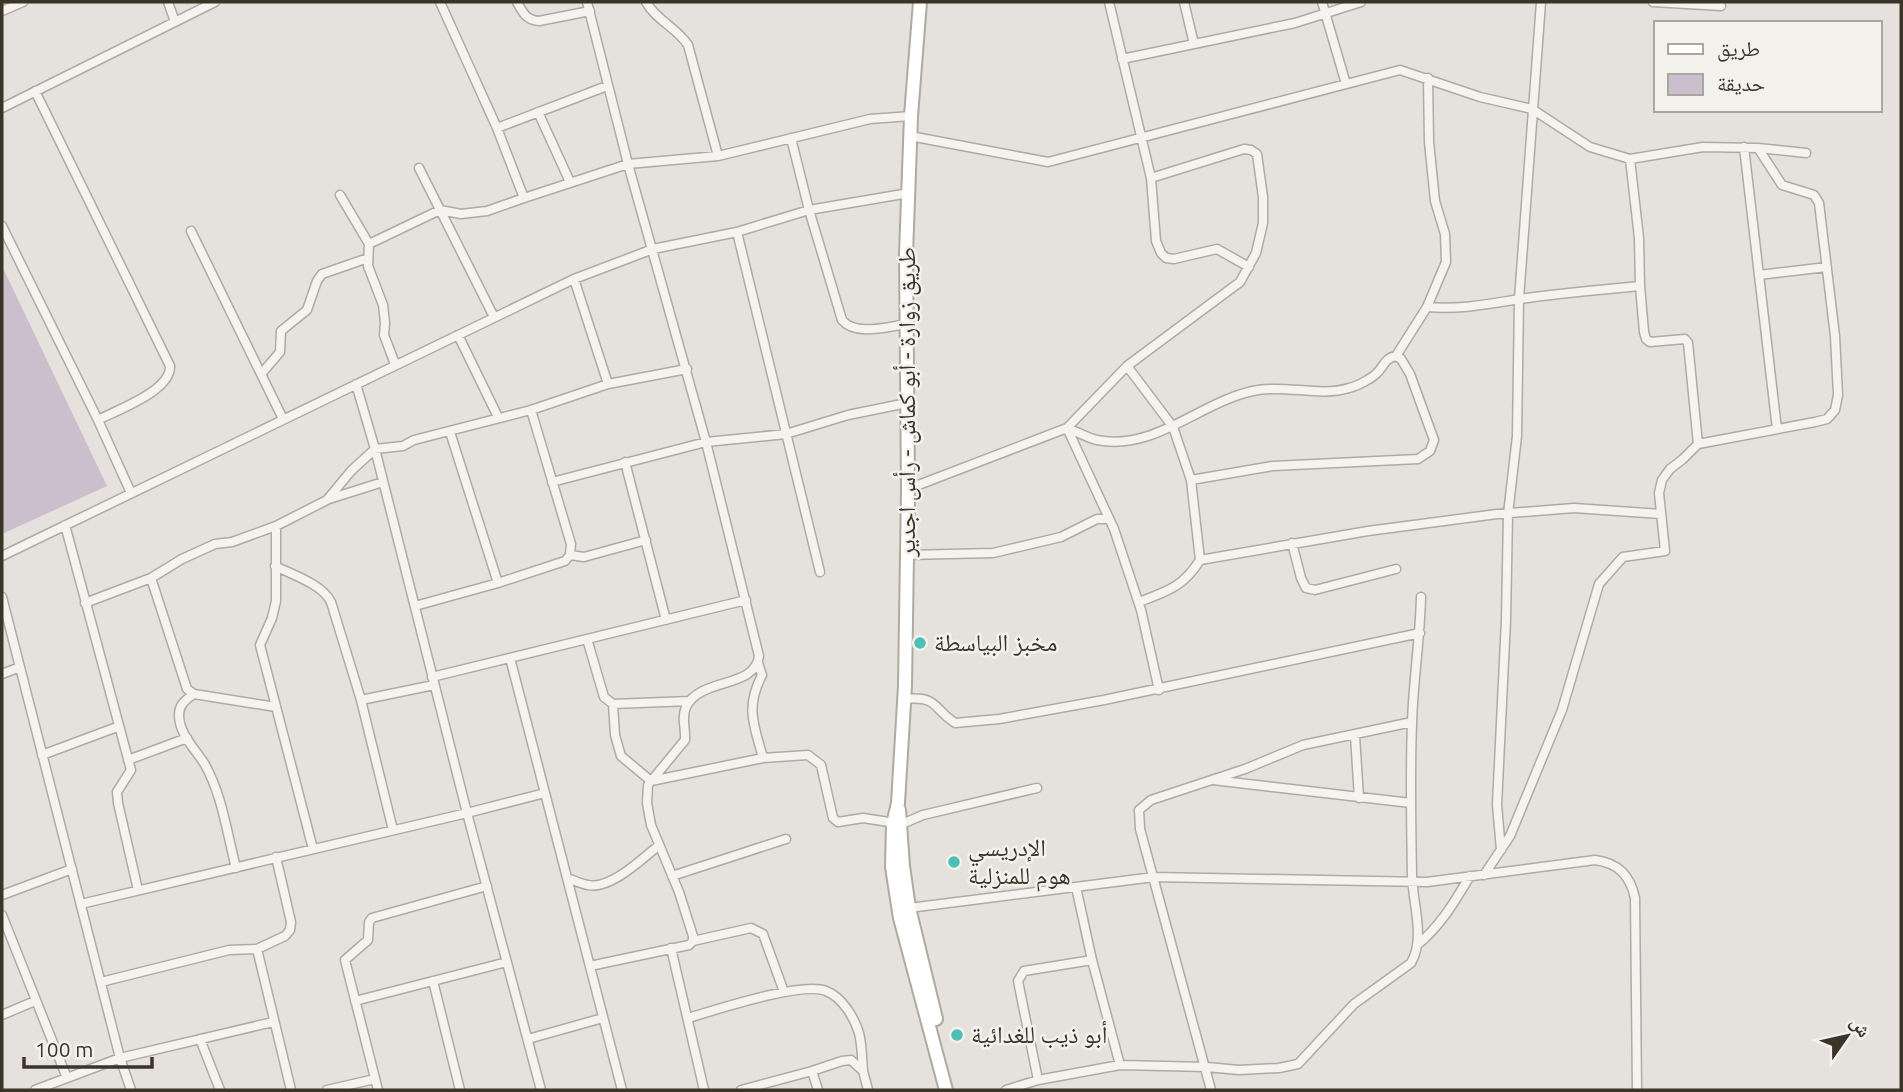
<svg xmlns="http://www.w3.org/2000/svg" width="1903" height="1092" font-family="Ubuntu,'Noto Naskh Arabic',sans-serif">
<rect width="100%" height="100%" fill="#e5e2dd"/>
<path fill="#cbbfce" d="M2,266L107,486L2,534Z"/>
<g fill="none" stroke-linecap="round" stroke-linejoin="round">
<g stroke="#aeaba3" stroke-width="11">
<path id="minor" d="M168,2L175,22
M440,2L497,128L524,198L628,164L718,156L870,119L911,116
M517,2C523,13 526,20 539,21L590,11
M587,2L628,164L706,442L759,656C755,689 700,677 686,707C681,718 686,729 685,740L648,785L647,803L651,825L679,892L693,936V941L689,945L590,966
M646,2C656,20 677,28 688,45L718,156
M1109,2L1151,178L1156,241L1161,253L1166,258L1174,259L1217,249L1249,267
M1184,2L1194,44
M1322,2L1346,84
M1653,2L1721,6
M2,11L23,2
M1122,59L1295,23L1361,2
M35,91L170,366C171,391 117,410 98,420
M2,108L215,2
M538,112L570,182
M497,128L607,86
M910,136L1048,162L1400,70L1480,97L1532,109L1590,147L1630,159L1703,147L1758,148L1806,153
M791,138L809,210L842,320C856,337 889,326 908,324
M1744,147L1777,429
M1630,159L1639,238L1640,286L1644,332L1646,339L1650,342L1685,339L1688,343L1698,444
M419,168L494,317
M340,195L369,244L368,266L383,305L385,323L384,335L395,364
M2,226L98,420L131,493
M191,231L283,419
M737,232L820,572
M369,244L440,210L461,214L487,211L524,198
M1759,275L1827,267
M574,279L608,384L687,369
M1427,307C1459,310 1488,304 1520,299C1559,293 1600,290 1640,286
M458,335L498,417
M1127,366L1173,427L1191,480L1200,560L1368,531L1497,514L1574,508L1661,514
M262,373L280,352L281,331L307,310L317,281L322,274L368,258
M356,384L375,449L467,813L541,1090
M625,462L666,620
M1191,480L1273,466L1418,459L1430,451L1434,440L1410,374L1401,359L1396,356
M552,482L706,442L786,434L848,415L907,403
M908,489L1067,428L1127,366L1240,282L1256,253L1263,223V197L1257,154L1251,150L1244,149L1151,178
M329,499L383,482
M65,525L131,770L117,792L118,803L138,890
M276,526V601L272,618L260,645L313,849
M1292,543L1301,578L1306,588L1315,590L1396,569
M570,555L584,557L646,540
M907,555L993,553L1061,537L1097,519H1108
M2,556L574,279L653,249L737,232L809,210L909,193
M275,566C293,575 322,584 331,602L361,700L393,830
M151,578L187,689L194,694L276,707
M498,583L565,561L570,555L571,544L531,410
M2,597L120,1058L131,1090
M1139,602C1168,591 1183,587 1200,560
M85,603L151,578L182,559L215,544L232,542L276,526L327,500L351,471L375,449L403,446L414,440L531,410L608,384
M415,606L498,583L450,432
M587,639L604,697L613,704L690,701
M510,658L622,1090
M758,663L762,675C745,708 754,725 763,758
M2,674L20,667
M432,677L746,600
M1159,690L1141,610L1114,529L1067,428C1076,431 1087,438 1097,440C1156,452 1203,399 1258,390C1288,385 1320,397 1349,388C1357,386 1371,379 1377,373C1384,366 1385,358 1396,356L1427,307L1446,262L1445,234L1435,201L1429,142L1428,78
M194,694C185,700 179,705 179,715C179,734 195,749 204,763C222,794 227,833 236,868
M904,699C939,696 931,707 955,723L999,719L1104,700L1420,633
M361,700L434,685
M613,704L615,735L621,756L651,781
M1355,736L1359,798
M42,755L117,727
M128,760L187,738
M1213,780L1411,803
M651,781L763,758L808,755L821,765L833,818L838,822L863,818L902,824L923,815L1037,788
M1501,850L1497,805L1506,620L1508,514L1517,436L1519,299L1541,2
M1484,875L1510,836L1562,710L1599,584L1623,557L1665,551L1659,493L1662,480L1670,469L1683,459L1698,444L1815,422L1827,419L1835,410L1838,395L1835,336L1819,203L1814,195L1782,185L1758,148
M672,876L786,839
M567,878C573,880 581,884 588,885C610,890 642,859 658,846
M1076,887L1092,960L1120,1065
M2,895L72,869
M81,904L467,813L545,793
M909,908L1154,877L1427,882L1595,860C1618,863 1630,875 1635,898L1637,1090
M2,915L67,1078
M693,941L751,928L763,934L784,992
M1417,945C1440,927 1455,901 1470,876
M671,948L704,1090
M257,949L291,1090
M433,981L460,1090
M101,982L229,950L257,949L285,936L290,930L291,922L276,857
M355,1001L507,962
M2,1015L35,1001
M688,1018C716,1010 802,981 826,991C842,997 854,1017 859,1033C862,1045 862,1059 863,1071
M200,1039L220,1090
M528,1039L603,1018
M812,1071L842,1061L851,1060L863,1071L868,1090
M1038,1080L1018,981L1024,971L1092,960
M35,1090L120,1058L273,1022
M327,1090L375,1079
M378,1090L345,960L368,940L369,922L372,918L487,886
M741,1090L812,1071L818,1090
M1006,1090L1038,1080L1120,1065L1207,1067L1239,1070L1279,1068L1298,1064L1354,1004L1411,963C1426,937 1412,902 1412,874C1411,824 1410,774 1412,724C1413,682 1420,640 1421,597
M1211,1090L1140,829L1139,810L1151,800L1245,769L1303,745L1412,722"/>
</g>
<g stroke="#b0aa9d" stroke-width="16">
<path id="primary" d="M920,2L911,116L906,254L908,489L905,686L898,803L893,824L892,867L900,918L946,1090
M899,810L903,866L909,908L936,1019"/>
</g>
<use href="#minor" stroke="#f4f3ef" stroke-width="8"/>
<use href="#primary" stroke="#fff" stroke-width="12"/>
</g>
<g fill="#4dbfb6" stroke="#f3f1ec" stroke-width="2.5">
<circle cx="920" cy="643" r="7"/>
<circle cx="954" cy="862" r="7"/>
<circle cx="957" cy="1035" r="7"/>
</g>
<g text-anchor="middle" stroke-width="5" stroke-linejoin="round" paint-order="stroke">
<g font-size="24" fill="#3a3528" stroke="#f3f1ec">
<text transform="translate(907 402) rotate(-90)" y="8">طريق زوارة - أبو كماش - رأس اجدير</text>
</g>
<g font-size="24" fill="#3a3528" stroke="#f3f1ec" text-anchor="start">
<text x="934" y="651">مخبز البياسطة</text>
<text x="968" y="856">الإدريسي<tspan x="968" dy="28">هوم للمنزلية</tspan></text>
<text x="971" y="1043">أبو ذيب للغدائية</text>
</g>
</g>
<rect width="1903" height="1092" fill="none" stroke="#3a3528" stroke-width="7"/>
<rect x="1654" y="21" width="228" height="91" fill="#f3f1ec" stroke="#a9a69e" stroke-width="2"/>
<rect x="1668" y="44" width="35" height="10" fill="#ffffff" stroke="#a9a69e" stroke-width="2"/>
<text x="1717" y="56" font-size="21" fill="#3a3528">طريق</text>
<rect x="1668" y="74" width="35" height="21" fill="#cbbfce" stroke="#a9a69e" stroke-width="2"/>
<text x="1717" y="91" font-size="21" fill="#3a3528">حديقة</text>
<g transform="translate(1847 1036) rotate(56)" stroke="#f3f1ec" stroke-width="5" paint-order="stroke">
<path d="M0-5L12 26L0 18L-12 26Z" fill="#3a3528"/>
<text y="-10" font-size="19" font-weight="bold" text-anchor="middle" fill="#3a3528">ش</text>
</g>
<path d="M24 1057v10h128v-10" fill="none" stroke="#3a3528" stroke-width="3.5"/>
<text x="35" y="1057" font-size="21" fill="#3a3528" stroke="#f3f1ec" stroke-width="5" paint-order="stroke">100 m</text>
</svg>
